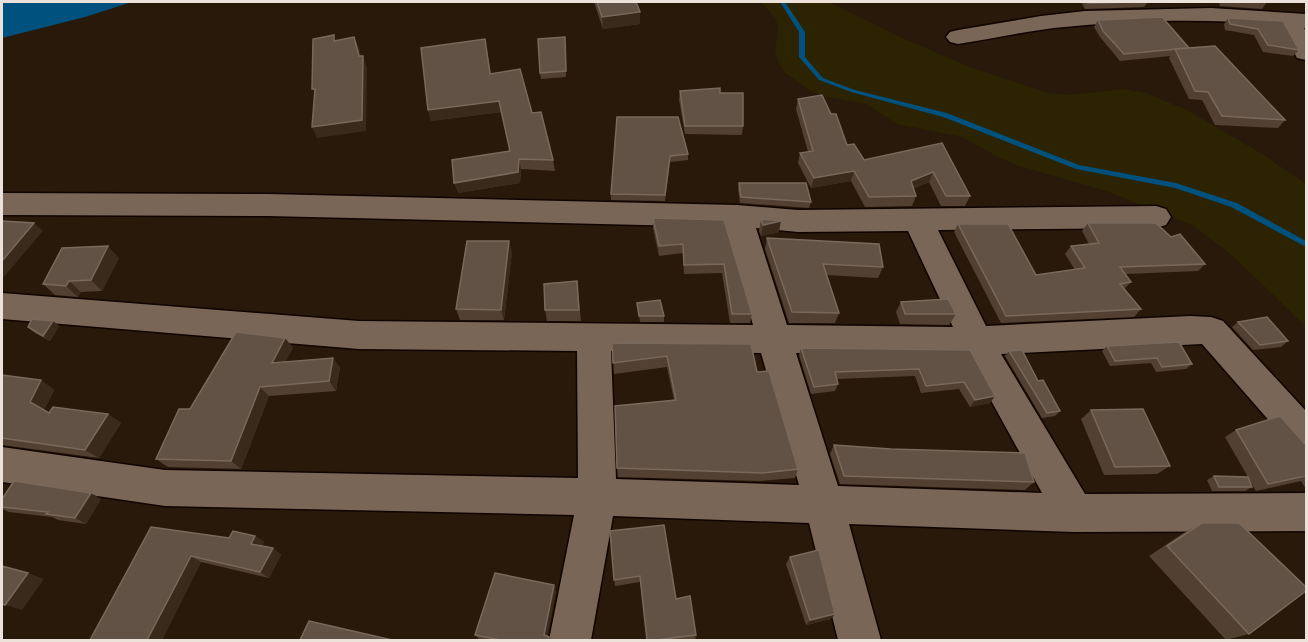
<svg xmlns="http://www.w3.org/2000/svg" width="1308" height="642" font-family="Karla,sans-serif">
<rect width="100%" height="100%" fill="#28190b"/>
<path fill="#2b2302" d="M761,2H829L900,37L970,67L1048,93L1068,95L1125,89L1146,93L1187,110L1264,155L1306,184V327L1233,256L1194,226L1106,191L1016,165L996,156L962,137L897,124L866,104L827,97L809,90L785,73L778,62L775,51L778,30L776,19Z"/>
<path fill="#00517d" d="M2,2H132L85,17L2,38Z"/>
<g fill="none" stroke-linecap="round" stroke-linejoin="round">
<path fill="#00517d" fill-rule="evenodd" d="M780,2H785L805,32V57L823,78L855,90L947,113L1079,165L1176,183L1237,203L1306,241V247L1231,207L1175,188L1076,169L943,117L851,92L819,80L799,57V32Z"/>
<g stroke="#100400" stroke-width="3">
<path id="minor" d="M1211,8L1306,14V28H1304L1306,32V60L1297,58L1280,25C1205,18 1128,20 1054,28C1022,32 990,39 958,44L950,42L946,37L950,32L958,30L1041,16L1085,11Z
M2,193L268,194L737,205L798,210L1156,206L1166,209L1171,217L1166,225L1156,228L938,230L986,326L1190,316L1211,317L1223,321L1306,411V453L1293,448L1202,344L1001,354L1085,494L1306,493V531L1074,532L849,524L881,640H838L809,523L613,516L591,640H549L574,515L165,506L2,482V447L165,470L578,478L577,351L359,349L2,319V293L359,321L753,325L725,227L268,216L2,215ZM756,228L798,232L908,231L953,327L787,325ZM611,351L761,353L799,485L616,479ZM796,353L966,355L1042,493L838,486Z"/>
</g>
<use href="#minor" fill="#796656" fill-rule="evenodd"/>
</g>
<path fill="#524133" d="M594,2H636L640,24L603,29Z
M1081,2H1148L1144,7L1085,9Z
M1219,2H1267L1262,9L1220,6Z
M1228,18L1283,21L1299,50L1293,56L1263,52L1254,35L1225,30L1224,24Z
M1098,20L1189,48L1285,120L1278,128L1215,125L1202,100L1189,99L1169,58L1170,56L1120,61L1100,37L1094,27Z
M485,39L491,74L532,113L553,160L555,171L521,169L520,183L458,193L510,151L501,112L431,121L428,110Z
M566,44V77L541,79L540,73Z
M680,91L720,93L743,126L742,135L685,134L679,100Z
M798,99L864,160L942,143L970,196L965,206H941L929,182L913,189L916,196L912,206L865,207L851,181L811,188L798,163L800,153L808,152L796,109Z
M617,117L688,154V160L670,162L665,201L611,200V194Z
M739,183L811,202L809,208L740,203L738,189Z
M653,218L724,220L752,314L750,323H730L722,273L684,274L683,253L659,256L653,228Z
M761,219L779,232L761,236L759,231Z
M1088,223L1171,237L1205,264L1198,271L1125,274L1131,282L1124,289L1141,309L1134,317L1001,323L954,232L958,224L1036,275L1075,270L1065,254L1071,246L1089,244L1082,231Z
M767,238L883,267L878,278L826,275L839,313L835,323H789L765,249Z
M512,252L504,320H460L456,309Z
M119,258L102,291L81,292L78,297L55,295L43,284Z
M578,292L581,321H547L545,310Z
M901,302L956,314L949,325L900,324L896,312Z
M637,303L664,316V322H640Z
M53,321L59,326L50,341L35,333L28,327Z
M1238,322L1288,341L1281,347L1253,350L1232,327Z
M285,338L293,348L285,362L340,367L336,391L269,396L241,469L168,467L156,459L190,409Z
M612,343L757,372L798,469L795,478L760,481L618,477L617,468L674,400L667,367L614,374Z
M1107,346L1192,364L1186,369L1156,372L1151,363L1110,366L1102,351Z
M801,348L970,350L990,403L970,407L959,389L921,393L915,376L837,379L838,384L835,391L811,394L799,355Z
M1009,351L1038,381L1060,411L1055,416L1042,418L1005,356Z
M2,375L41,380L54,390L44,410L49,413L108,414L121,423L99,458L2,445V446Z
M1091,410L1170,466L1157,474L1104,475L1081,419Z
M1236,430L1306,444V489L1301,481L1256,491L1225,437Z
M834,445L1034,482L1025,490L840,484L830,454Z
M1214,476L1252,487L1245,491H1212L1207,480Z
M2,499H101L86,524L58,520L52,517L9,512L2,509Z
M1202,523L1249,634L1226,640L1149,556L1182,534Z
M151,527L229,538L255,536L264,542L262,546L273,548L281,555L269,578L201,562L162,640Z
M610,531L676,599L696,635L695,640H647L640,582L615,586Z
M790,557L831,619L806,625L786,564Z
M556,591L547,636L551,640H480L475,635Z"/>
<path fill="#3a2a1c" d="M640,12V24L603,29L602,17Z
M354,37L359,47L362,64L363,56L367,67L366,131L317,138L312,127L359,56Z
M499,101L501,112L431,121L428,110Z
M519,159L521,169L520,183L458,193L454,183Z
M854,171L851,181L811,188L814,178Z
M933,172L929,182L907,192L911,181Z
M781,221L779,232L761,236L763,225Z
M34,223L43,231L2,279V261Z
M509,241L512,252L504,320L501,310Z
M108,246L119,258L102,291L91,280Z
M69,281L81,292L78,297L66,286Z
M53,321L59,326L50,341L43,336Z
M285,338L293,348L280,372L272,363Z
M333,358L340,367L336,391L329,381Z
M41,380L54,390L44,411L30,402Z
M260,387L269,396L241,469L231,461Z
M995,396L990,403L970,407L975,400Z
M108,414L121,423L99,458L85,450Z
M91,493L101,499L86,524L75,518Z
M255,536L264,542L260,550L251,544Z
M273,548L281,555L269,578L260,572Z
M191,556L201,562L162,640H147Z
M28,573L44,579L22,610L5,605Z
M554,585L556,591L547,640L544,635Z
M835,614L831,619L806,625L810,620Z"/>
<path fill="#625245" stroke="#78695c" stroke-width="1.5" d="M597,2H636L640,12L602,17Z
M1087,2H1137L1088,3Z
M1162,17L1189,48L1124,54L1103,31L1098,20Z
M1228,18L1283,21L1299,50L1268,45L1258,29L1230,24Z
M334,35V41L354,37L359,56H363L362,120L312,127L315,89H312L313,39Z
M565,37L566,71L540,73L538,39Z
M485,39L490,74L520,69L532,113L541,112L553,160L519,159L518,172L454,183L452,160L510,151L499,101L428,110L421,48Z
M1215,46L1285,120L1222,116L1208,92L1195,91L1175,49Z
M720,88V93H743V126H685L680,91Z
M822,95L831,114H836L847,145L854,144L864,160L942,143L970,196H946L933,172L911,181L916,196L869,197L854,171L814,178L800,153L813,151L798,99Z
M617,117H678L688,154L670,156L665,195L611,194Z
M739,183H806L811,202L741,197Z
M653,218L724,220L752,314H732L724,264L684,265L683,244L659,246Z
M761,219L781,221L763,225Z
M2,221L34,223L2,261Z
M1088,223H1156L1171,237L1180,234L1205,264L1120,267L1131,282L1120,284L1141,309L1006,316L958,224H1008L1036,275L1085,268L1071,246L1099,243Z
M767,238L879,244L883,267L823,264L839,313L792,312Z
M467,241H509L501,310L456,309Z
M108,246L91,280L69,281L66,286L43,284L62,248Z
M577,281L579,310H545L544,284Z
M948,299L956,314H905L901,302Z
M660,300L664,316H639L637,303Z
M1267,317L1288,341L1260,345L1238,322Z
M32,319L53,321L43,336L28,327Z
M236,332L285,338L272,363L333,358L329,381L260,387L231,461L156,459L179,409H190Z
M1179,342L1192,364L1162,367L1157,358L1115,361L1107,346Z
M612,343L751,344L757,372L769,371L798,469L763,473L617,468L615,406L676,400L667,356L613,363Z
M801,348L970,350L995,396L975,400L964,382L926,386L919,369L835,372L838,384L814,387Z
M1022,350L1038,381L1043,380L1060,411L1047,413L1009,351Z
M2,375L41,380L30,402L49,413L53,407L108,414L85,450L2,438Z
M1143,409L1170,466L1115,467L1091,410Z
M1280,416L1304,443L1306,444V476L1268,484L1236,430Z
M834,445L891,449L1025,453L1034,482L844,476Z
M1214,476L1248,477L1252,487H1219Z
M14,481L91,493L75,518L46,514L48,512L2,507V499Z
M1202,523H1239L1306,587V591L1249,634L1167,546Z
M664,525L676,599L690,596L696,635L656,640H647L640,576L614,580L610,531Z
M151,527L229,538L233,531L255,536L251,544L273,548L260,572L191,556L147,640H90Z
M819,550L835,614L810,620L790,557Z
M2,566L28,573L5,605L2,604Z
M495,573L554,585L544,635L549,637L548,640H500L475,635Z
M309,621L392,640H300Z"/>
<rect width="1308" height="642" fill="none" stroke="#ede2d9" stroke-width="6"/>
</svg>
